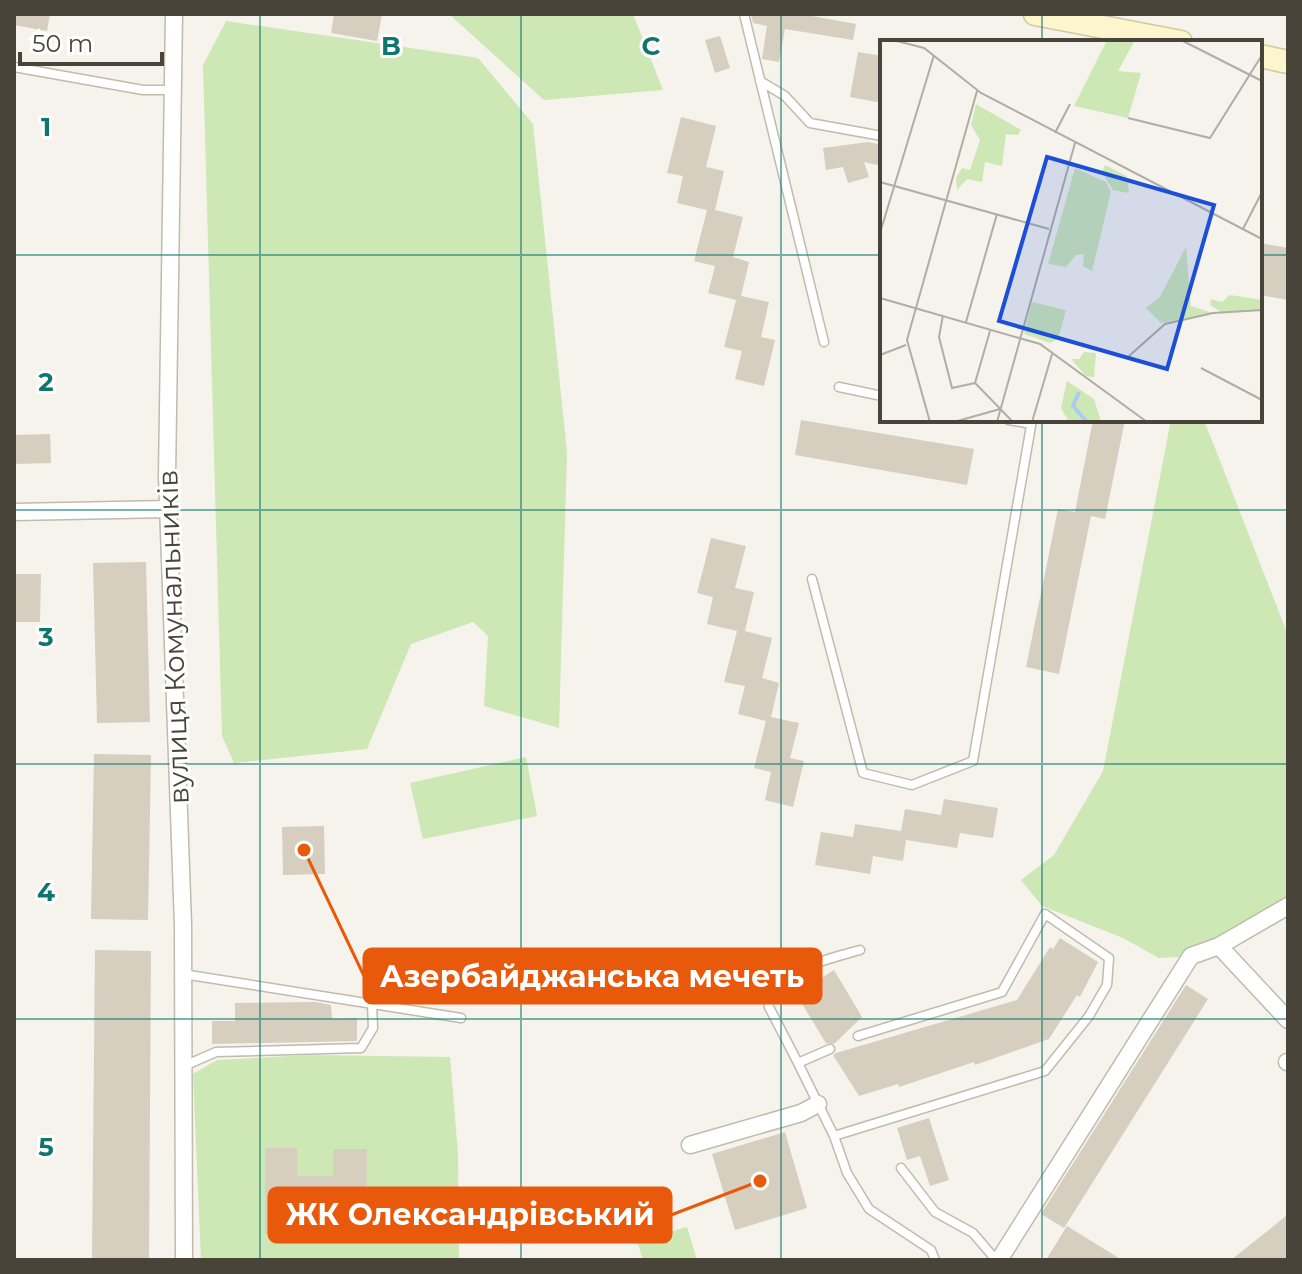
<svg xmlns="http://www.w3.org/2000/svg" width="1302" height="1274" font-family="Montserrat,sans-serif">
<rect width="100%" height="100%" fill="#f5f3eb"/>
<path fill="#cde7b5" d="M449,14H633L663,90L544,100Z
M226,21L478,58L533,124L567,452L559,728L484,706L488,636L473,622L411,644L367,749L234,763L222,736L203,65Z
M1171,420H1204L1288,635V906L1191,956L1159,958L1123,938L1042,906L1021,880L1054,855L1103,771Z
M526,757L537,816L423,839L410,783Z
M309,1055L450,1057L458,1154L459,1260H201L193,1074L217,1060Z
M687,1227L697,1260H643L637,1241Z"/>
<path fill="#d6cfc0" d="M14,14H50L47,31L14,25Z
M334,14H382L377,41L331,33Z
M751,14H801L856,24L853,40L785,29L779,62L762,59L767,26L753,23Z
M720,36L730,68L715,73L705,40Z
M858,52L882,56V103L850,97Z
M681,117L716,126L706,167L724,171L715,210L743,217L733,257L749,262L741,296L769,302L761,337L775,340L764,386L735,379L742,351L724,347L736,300L708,293L715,266L694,261L707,210L677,203L683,176L667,173Z
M868,142L882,145V166L864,162L869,177L848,183L843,167L826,170L823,148Z
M1260,243L1288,248V300L1260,295Z
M801,420L974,449L967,485L795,455Z
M1093,420H1125L1105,519L1091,516L1059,674L1026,667L1058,509L1075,512Z
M50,434L51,463L14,464V435Z
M711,538L746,546L735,588L754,592L745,631L772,638L762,678L779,683L771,717L799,723L790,758L804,761L793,807L765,800L771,772L754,768L766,721L738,714L745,686L724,682L737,631L707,624L713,597L697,593Z
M146,562L150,722L97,723L93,563Z
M14,574H41L40,622H14Z
M94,754L151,755L148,920L91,919Z
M944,799L998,808L993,838L960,833L957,848L906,840L903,861L873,856L870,874L815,865L821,832L853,837L855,824L901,831L905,809L941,815Z
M324,826L325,874L283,875L282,827Z
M1060,938L1098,962L1080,997L1077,995L1049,1039L975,1065L974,1062L899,1087L898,1084L859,1096L833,1055L836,1053L1017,1000L1050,947L1053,949Z
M95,950L151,951L149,1260H92Z
M834,970L862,1017L834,1044L826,1043L796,994Z
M1186,985L1208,999L1064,1228L1041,1214Z
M316,1002L331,1005L332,1019L357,1018V1041L212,1044V1021H235V1003Z
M929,1118L949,1180L930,1186L920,1156L907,1160L897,1128Z
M785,1132L807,1208L735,1230L712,1154Z
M265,1148H297V1176H333V1149H367L366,1237H331V1203H301L300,1234H265Z
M1288,1214V1260H1231L1270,1229Z
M1067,1226L1122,1260H1046Z"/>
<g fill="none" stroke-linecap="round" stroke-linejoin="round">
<g stroke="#c0bbad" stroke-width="11">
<path id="lane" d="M744,14L824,342
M14,67L143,90H173
M760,81L785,96L810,123L882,136
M839,387L882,396
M1009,420L1031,424
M812,579L863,773L912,785L973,761L1032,420
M183,974L461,1018
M830,1049L798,1063L834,1136L847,1173L869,1209L931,1250L935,1260
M798,1063L769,1007L768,995C790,967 828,959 860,950
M184,1066L216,1052L361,1048L373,1028L372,1004
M834,1136L1045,1071L1089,1016L1107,985L1109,958L1045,914L1002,992L858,1036
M901,1168L935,1212L973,1233L996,1260"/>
</g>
<g stroke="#c0bbad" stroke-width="19">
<path id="street" d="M174,14L167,476L183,925L184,1260
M14,512L168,509
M1219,946L1288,1020
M1287,1062H1288
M690,1145L801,1113L818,1104
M999,1260L1191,956L1219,946L1288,906"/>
</g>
<g stroke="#d3c99c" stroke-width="25">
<path id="secondary" d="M1035,14L1181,42
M1260,56L1288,62"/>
</g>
<use href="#lane" stroke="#fff" stroke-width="8"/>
<use href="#street" stroke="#fff" stroke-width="16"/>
<use href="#secondary" stroke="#fdf5cd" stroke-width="22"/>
</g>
<path fill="none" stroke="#0f766e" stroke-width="2" stroke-opacity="0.55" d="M260,14V1260M521,14V1260M781,14V1260M1042,14V42M14,255H882M1260,255H1288M1042,420V1260M14,510H1288M14,764H1288M14,1019H1288"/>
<g text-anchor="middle" stroke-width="6" stroke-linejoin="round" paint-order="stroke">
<g font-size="28" fill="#494439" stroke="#fff">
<text transform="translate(173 637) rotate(-92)" y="10">вулиця Комунальників</text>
</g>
</g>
<g transform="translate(880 40)">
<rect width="382" height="382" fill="#f5f3eb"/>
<path d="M227,0H255L238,31L261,33L248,78L194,66ZM96,64L141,90L138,95L126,94L122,126L105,122L102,142L87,139L77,150L76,138L82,128L90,130L100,100L91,85ZM225,125L247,136L249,153L233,150L222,132ZM195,128L226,142L231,152L212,231L203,226L204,214L196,215L186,227L168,224ZM306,207L311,266L332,273L281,283L266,268L280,257ZM350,255L382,260V270L341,272L330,265L331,259L342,262ZM152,262L186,270L178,299L170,303L144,294ZM204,312L216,313L214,337L206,336L191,319H199ZM187,341L214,359L221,382H189L181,368Z" fill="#cde7b5"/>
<path fill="none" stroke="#aacdef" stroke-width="4" d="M199,352L193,366L207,382"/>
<path fill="none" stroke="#b0ada4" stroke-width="2" d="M13,0L44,8L101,53L382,199M301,0L382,41M248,78L330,98L382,15M175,93L190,64M0,142L169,189M363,189L382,152M0,193L54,15M0,258L160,304L267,382M63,275L59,297L72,348L95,343M86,282L117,174M110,291L95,343L133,382M0,315L26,305M249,316L285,284L333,273L382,270M321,328L382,360M50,382L27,300L97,51M74,382L120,369M117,382L195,103M152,382L172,314"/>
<path fill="#1d4ed8" fill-opacity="0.15" stroke="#1d4ed8" stroke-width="4" d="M167,117L334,165L287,329L119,281Z"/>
<rect width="382" height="382" fill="none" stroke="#494439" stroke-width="4"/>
</g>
<g font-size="26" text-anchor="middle" font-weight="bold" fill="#0f766e" stroke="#fff" stroke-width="6" stroke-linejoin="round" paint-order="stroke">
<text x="391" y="55">B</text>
<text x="651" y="55">C</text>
<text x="46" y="136">1</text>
<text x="46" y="391">2</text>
<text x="46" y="646">3</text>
<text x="46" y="901">4</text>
<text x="46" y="1156">5</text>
</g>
<path fill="none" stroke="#e8590c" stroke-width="3" d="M304 850L364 976M760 1181L671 1215"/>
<g fill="#e8590c" stroke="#fff" stroke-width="3">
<circle cx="304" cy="850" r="8"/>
<circle cx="760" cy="1181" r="8"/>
</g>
<g fill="#e8590c" stroke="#e8590c" stroke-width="3">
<rect x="364" y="949" width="457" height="54" rx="8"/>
<rect x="269" y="1188" width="402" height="54" rx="8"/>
</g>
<g font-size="30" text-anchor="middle" font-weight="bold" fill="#fff">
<text x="592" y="987">Азербайджанська мечеть</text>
<text x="470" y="1225">ЖК Олександрівський</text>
</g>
<rect width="1302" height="1274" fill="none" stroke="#494439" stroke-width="32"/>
<path d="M20 52v12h142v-12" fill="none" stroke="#494439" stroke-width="4"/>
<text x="32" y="52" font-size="24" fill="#494439" stroke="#ffffff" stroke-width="6" paint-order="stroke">50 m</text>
</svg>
